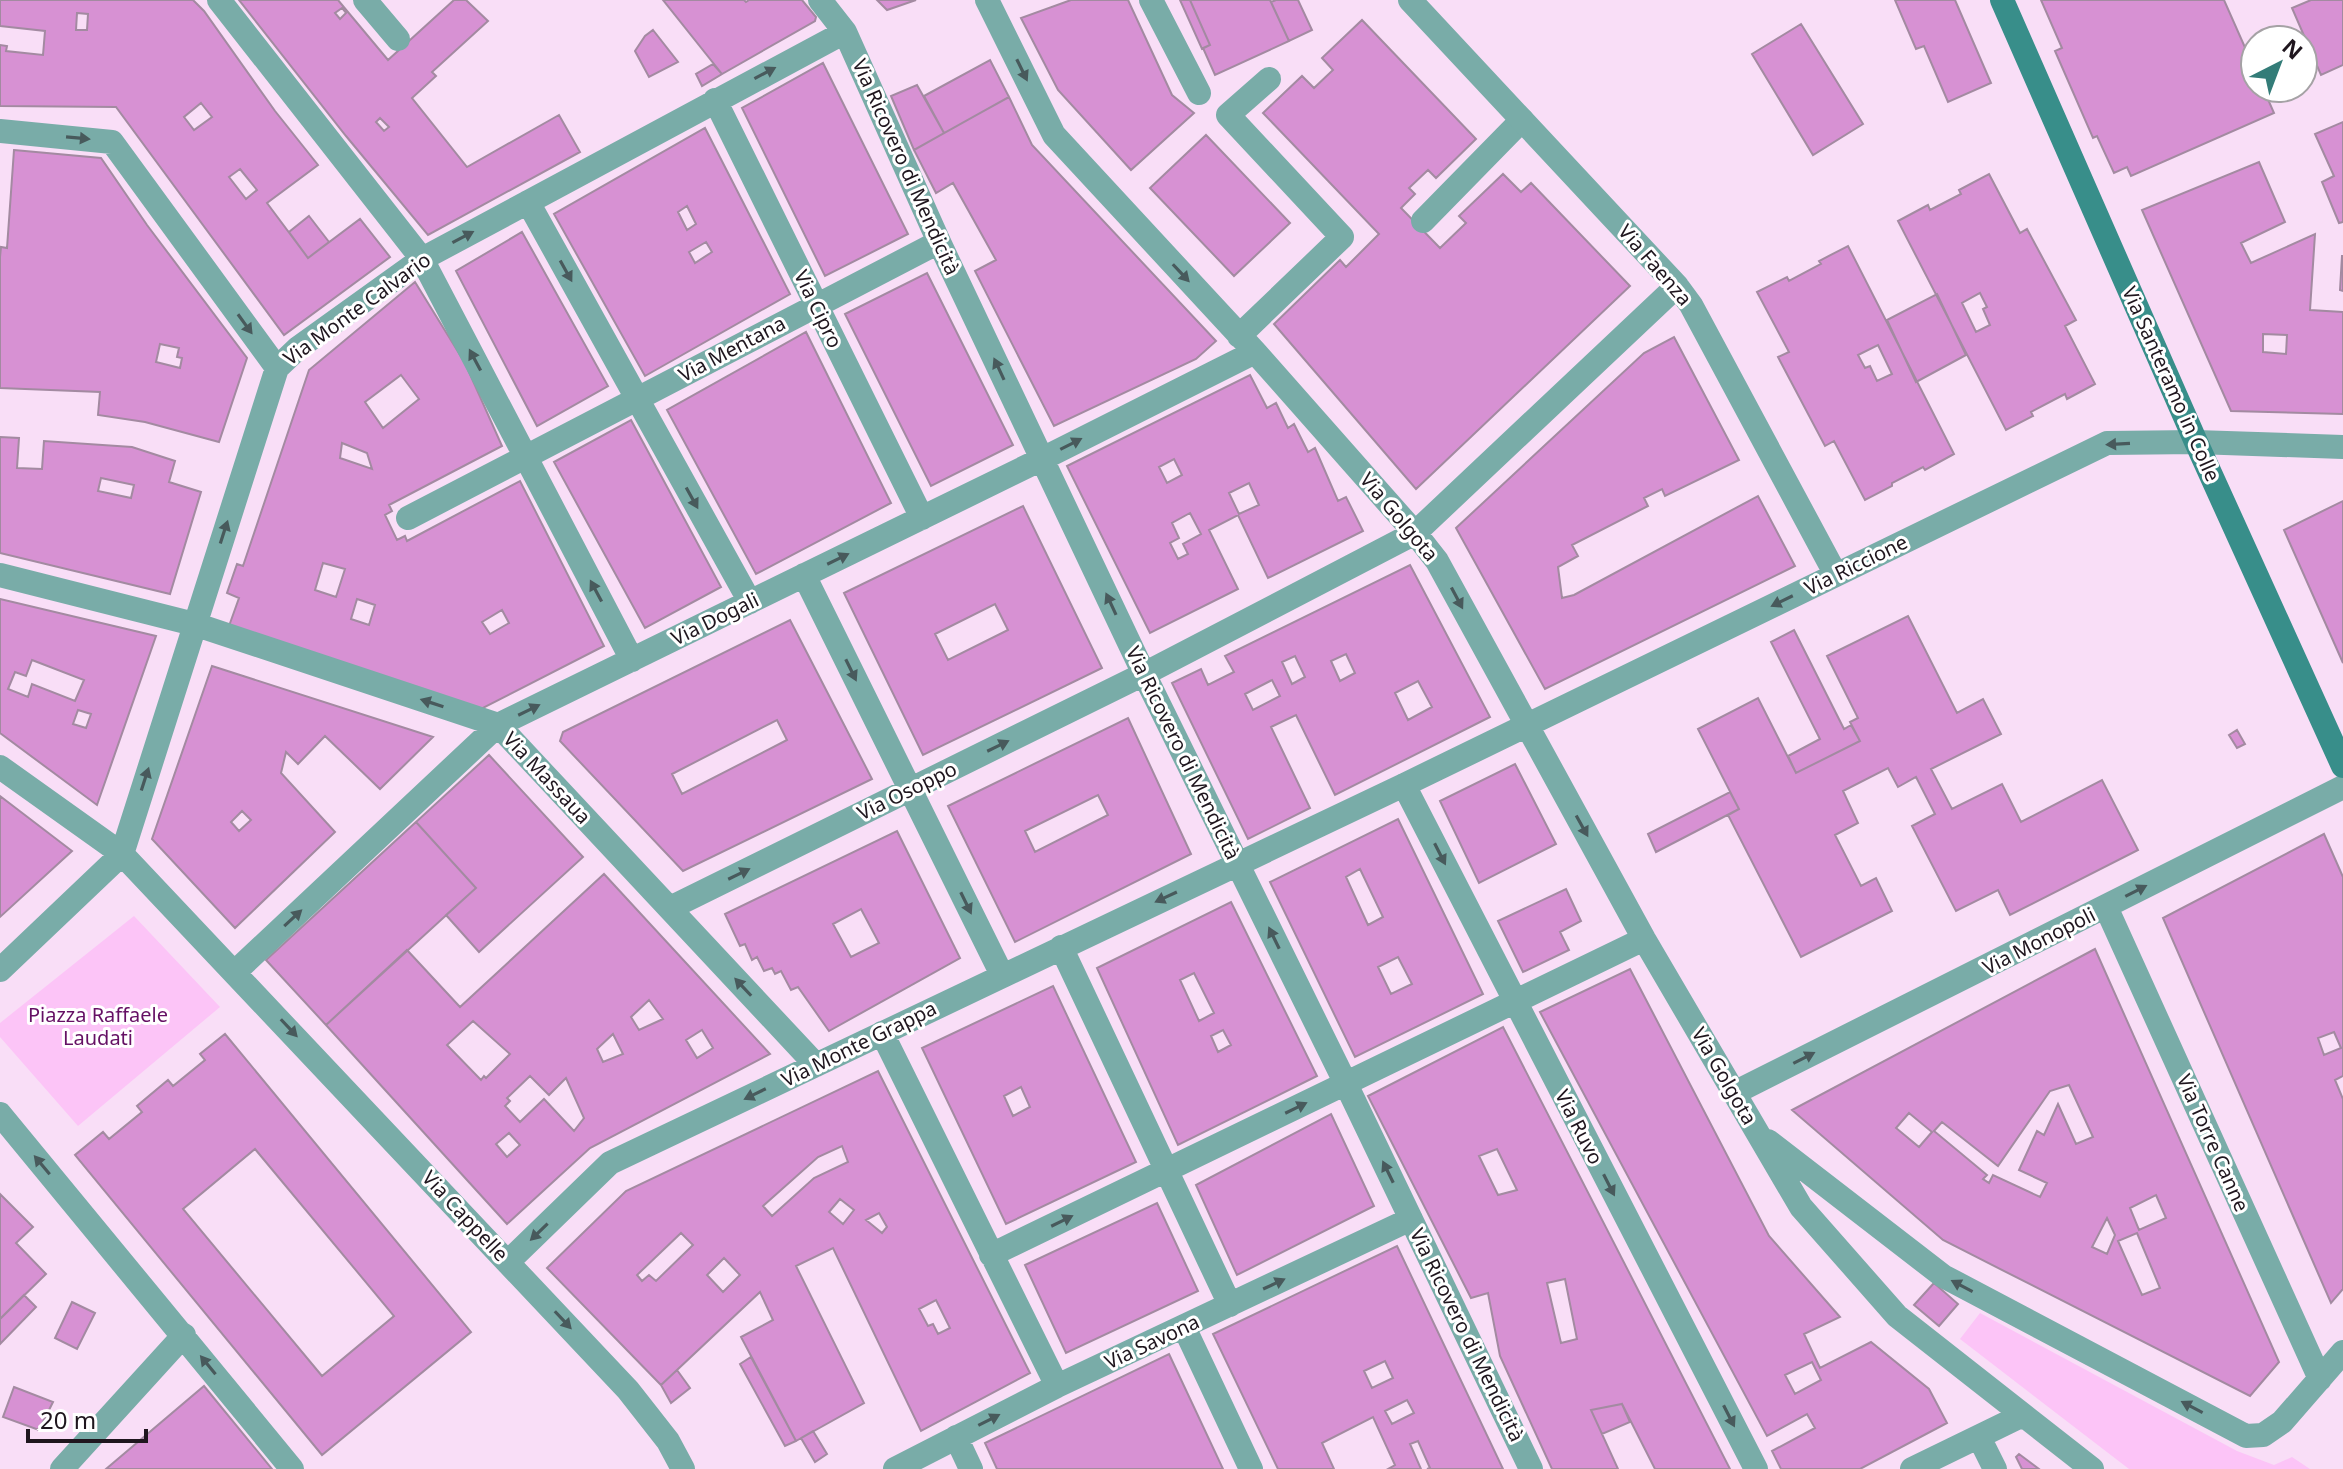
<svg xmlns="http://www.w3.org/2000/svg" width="2343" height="1469" font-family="'Noto Sans',sans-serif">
<rect width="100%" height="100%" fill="#f9def7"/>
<path fill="#fcc4f7" d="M134,916L220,1007L78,1126L0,1037V1023Z
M1980,1313L2237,1451L2274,1465L2292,1457L2310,1469H2129L1960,1339Z"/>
<path fill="#d791d3" stroke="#a38aa1" stroke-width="2" fill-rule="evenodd" d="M0,0H193L204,11L275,111L318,165L267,203L308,258L360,219L390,257L284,335L116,107L0,106V45L7,46L6,51L43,55L45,31L0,26ZM77,13L88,14L87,30H76ZM201,103L212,117L194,130L184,117ZM240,169L257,190L246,199L229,177Z
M239,0H338L388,60L454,0H466L488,21L432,72L436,76L412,98L467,167L559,115L580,152L428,235L346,136ZM342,8L346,13L340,19L335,13ZM380,118L389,127L384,131L376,122Z
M663,0H744L746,2L749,0H802L816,17L815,21L722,74Z
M877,0H916L887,10Z
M1071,0H1128L1172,95L1194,113L1131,170L1058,90L1021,18Z
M1180,0H1190L1210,45L1202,49Z
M1190,0H1270L1289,41L1215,75L1203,48L1210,45Z
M1276,0H1298L1312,30L1289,41L1271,2Z
M1895,0H1955L1991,83L1948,102L1924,46L1916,49Z
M2041,0H2224L2255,70V88H2263L2274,113L2131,176L2127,167L2114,173L2097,136L2093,138L2055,51L2062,48Z
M2311,0H2343V65L2321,75L2292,8Z
M1362,20L1476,139L1436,178L1428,170L1409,188L1415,194L1401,208L1440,248L1466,223L1459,216L1503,174L1521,192L1531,183L1630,286L1416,489L1274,324L1340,260L1346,267L1379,234L1263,113L1302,76L1314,88L1333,70L1322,58Z
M1801,24L1863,124L1813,155L1752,54Z
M653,30L678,62L649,77L635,51L645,36Z
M990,60L1009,97L944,133L924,96Z
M823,63L908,234L825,276L742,108Z
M713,64L722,74L702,86L696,74Z
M917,85L944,133L914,150L891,96Z
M1009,97L1032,145L1216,341L1196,359L1054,426L975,271L996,260L953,183L936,193L914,150Z
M2343,122V222L2339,223L2322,182L2334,176L2315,134Z
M705,128L790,294L645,376L554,214ZM687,206L696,224L687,230L678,212ZM706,242L712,252L695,263L689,252Z
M1206,135L1290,223L1234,276L1150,188Z
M14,150L101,158L147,225L247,358L219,442L145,422L98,415L100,392L0,388V257L1,247L7,248ZM160,344L179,348L177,357L182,358L180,368L156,362Z
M2259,162L2285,222L2241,243L2251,263L2315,234L2310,310L2343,312V414L2231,411L2142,210ZM2263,334L2287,335L2286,354L2263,352Z
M1989,174L2020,233L2027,229L2076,320L2065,326L2095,384L2067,399L2065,394L2031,412L2033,416L2006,430L1898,221L1928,205L1930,210L1961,194L1959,190ZM1980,293L1987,307L1983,309L1990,325L1976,332L1962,303Z
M309,216L329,242L308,258L289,232Z
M522,232L608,386L537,426L456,271Z
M1848,246L1954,454L1925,470L1923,467L1892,483V486L1865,500L1834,441L1825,446L1778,357L1789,352L1757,292L1787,277L1789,281L1821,264L1819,261ZM1878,345L1892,374L1877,381L1870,366L1865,368L1858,355Z
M2342,256H2343V291L2340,290Z
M927,273L1013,445L931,486L845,314Z
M415,282L465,363L502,446L389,505L392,511L385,515L397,540L405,536L407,541L520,481L604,646L481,709L229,626L239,598L227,593L237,564L243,566L309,370ZM401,375L419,399L383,428L365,402ZM342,443L367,453L372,469L340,458ZM323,563L345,569L336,597L315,590ZM357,599L375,605L369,625L351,619ZM502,610L509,623L490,634L482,622Z
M1937,294L1966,355L1916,382L1887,320Z
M806,332L891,503L756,574L667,410Z
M1674,337L1739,460L1665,496L1662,489L1644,498L1648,506L1572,545L1578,556L1558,567L1562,598L1574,595L1758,496L1795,566L1545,689L1456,528L1644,353Z
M1250,375L1267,408L1276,403L1288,428L1294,424L1308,452L1315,448L1338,501L1346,497L1363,531L1268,578L1238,515L1209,530L1238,589L1150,633L1067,466ZM1174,459L1182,475L1167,483L1159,467ZM1249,483L1259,505L1239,514L1229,493ZM1190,513L1201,534L1183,544L1188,554L1178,559L1170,543L1179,538L1172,523Z
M631,420L721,587L645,628L554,462Z
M0,437L19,438L17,468L42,469L44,441L132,447L175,461L169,482L201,492L170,594L0,553ZM101,478L134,485L131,498L98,491Z
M2343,501V663L2284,530Z
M1023,506L1102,668L923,755L844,593ZM995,604L1008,630L948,660L935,634Z
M1410,565L1490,717L1335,795L1296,715L1271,727L1310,808L1248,839L1172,683L1201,669L1208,685L1234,672L1225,656ZM1346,654L1355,673L1340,681L1331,661ZM1295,656L1305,677L1292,684L1282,662ZM1272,680L1280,696L1253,710L1245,694ZM1418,681L1432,707L1408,720L1395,693Z
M0,599L156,636L97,805L0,733ZM32,660L84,680L75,701L32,684L28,697L8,689L15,672L26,676ZM78,710L91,714L86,728L73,724Z
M1908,616L1957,713L1983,699L2001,734L1931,769L1952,809L2002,784L2021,822L2102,780L2138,850L2010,915L1998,890L1956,911L1912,826L1935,814L1916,777L1898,787L1888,768L1843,791L1858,823L1835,835L1861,886L1876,878L1892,911L1801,957L1728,815L1739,809L1698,729L1758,698L1796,773L1860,741L1850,722L1858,718L1827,656Z
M790,620L872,779L683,871L560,741L563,732ZM777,720L787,740L682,794L672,774Z
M1794,630L1844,729L1851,725L1860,741L1796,773L1788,756L1820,739L1771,642Z
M212,666L433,737L380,789L325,736L298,764L286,752L281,773L335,832L235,928L152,839ZM242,811L251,820L239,831L231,822Z
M1128,718L1191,854L1015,942L948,806ZM1098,795L1108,815L1035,852L1025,831Z
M2237,730L2245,744L2237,748L2229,735Z
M489,755L583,857L479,952L446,915L476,888L416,822Z
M1515,764L1556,844L1479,883L1440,801Z
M1730,792L1739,809L1656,852L1648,834Z
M0,796L72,851L0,917Z
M1398,819L1483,994L1355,1057L1270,882ZM1360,869L1383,917L1368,925L1346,877ZM1398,957L1412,984L1391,994L1378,967Z
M416,822L476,888L326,1025L266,960Z
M897,831L960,958L829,1031L798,987L791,990L781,971L775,974L772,968L764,971L757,957L752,960L745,944L740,946L725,914ZM861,909L879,943L851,957L833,924Z
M2324,834L2343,877V1076L2335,1080L2343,1099V1289L2331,1303L2163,918ZM2334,1032L2341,1048L2324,1055L2318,1038Z
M604,874L770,1054L590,1148L507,1224L326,1025L407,950L460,1007ZM649,1000L663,1019L639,1030L631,1017ZM473,1021L510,1054L486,1078L484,1076L481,1080L447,1045ZM702,1030L713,1048L697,1058L686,1040ZM613,1034L623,1054L603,1062L597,1049ZM530,1076L549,1095L566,1078L584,1118L574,1131L544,1099L520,1122L505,1106L510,1101L507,1098ZM509,1133L520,1145L507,1157L496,1144Z
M1566,889L1581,921L1560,932L1569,950L1523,972L1498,921Z
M1231,902L1317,1076L1178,1145L1097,968ZM1194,973L1214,1013L1199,1021L1180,980ZM1223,1030L1231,1045L1218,1052L1211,1036Z
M2095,949L2279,1362L2250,1396L1943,1240L1792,1110ZM2069,1085L2093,1137L2076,1144L2058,1104L2044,1135L2037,1131L2019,1170L2047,1183L2040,1197L1993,1175L1989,1183L1983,1179L1987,1175L1934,1131L1942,1122L1998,1166L2050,1091ZM1909,1113L1932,1132L1919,1147L1896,1128ZM2156,1195L2166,1218L2139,1230L2130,1208ZM2107,1218L2115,1235L2107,1254L2092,1247ZM2137,1233L2160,1288L2142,1295L2118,1241Z
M1630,969L1769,1236L1840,1317L1804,1334L1820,1368L1871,1342L1929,1389L1947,1423L1860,1469H1781L1772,1451L1815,1428L1807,1414L1767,1436L1540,1012ZM1812,1362L1821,1380L1795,1394L1785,1375Z
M1053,986L1136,1162L1006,1224L922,1048ZM1021,1087L1030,1107L1013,1116L1004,1096Z
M1503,1027L1730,1469H1655L1622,1404L1591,1410L1618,1469H1552L1500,1356L1488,1293L1471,1298L1368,1096ZM1497,1149L1517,1190L1498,1195L1479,1156ZM1565,1279L1577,1339L1561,1343L1547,1283Z
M225,1034L471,1332L322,1455L75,1155L103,1132L109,1139L142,1112L137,1106L168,1080L173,1086L205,1060L200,1054ZM255,1149L394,1316L322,1376L183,1209Z
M878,1071L1030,1373L921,1431L833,1248L796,1266L864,1403L796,1441L741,1337L773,1320L760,1292L661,1385L547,1268L626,1191ZM842,1146L848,1162L814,1178L772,1216L763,1206L818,1157ZM840,1199L854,1210L843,1224L829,1212ZM879,1213L887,1227L882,1233L866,1220ZM681,1233L693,1245L656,1281L649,1275L642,1281L637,1275ZM724,1258L740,1275L723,1292L707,1275ZM936,1300L950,1328L938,1334L933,1324L928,1326L919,1309Z
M1331,1114L1374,1206L1237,1275L1196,1185Z
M0,1194L33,1227L16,1243L46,1274L0,1319Z
M1157,1203L1198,1291L1066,1353L1025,1265Z
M1397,1246L1503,1469H1427L1430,1468L1418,1441L1410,1444L1421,1469H1388L1395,1465L1373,1417L1322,1443L1334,1469H1278L1213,1334ZM1385,1361L1393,1378L1372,1388L1364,1371ZM1407,1400L1414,1413L1392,1424L1385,1411Z
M1934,1283L1958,1304L1939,1326L1914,1305Z
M24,1295L36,1307L0,1344V1319Z
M72,1302L95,1313L77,1349L55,1338Z
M1169,1354L1223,1469H997L985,1443Z
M751,1357L796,1441L785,1446L740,1364Z
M677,1370L690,1388L671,1403L661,1385Z
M204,1386L272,1469H106Z
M14,1387L53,1402L39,1430L3,1417Z
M1622,1404L1630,1422L1602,1434L1591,1410Z
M813,1431L827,1454L815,1462L801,1438Z
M2019,1454L2039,1469H2022L2016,1457Z"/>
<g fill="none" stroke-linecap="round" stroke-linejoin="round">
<path stroke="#79aca8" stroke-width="24" d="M365,0L398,39
M1423,221L1522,120"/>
<path stroke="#79aca8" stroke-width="24" d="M219,0L422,259L632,660
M820,0L845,32L939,242L1144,674L1346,1084L1531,1469
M987,0L1054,135L1255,352L1415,533L1437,561L1644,939L1801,1207L1897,1316L2092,1469
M1151,0L1199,93
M1410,0L1677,286L1691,305L1836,575
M715,100L922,518
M0,131L112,142L277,368
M528,202L750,602
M1239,336L1342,237L1228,115L1269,79
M408,518L939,242
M0,575L194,624L498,725L816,1065
M804,575L1002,975
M0,767L122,854L628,1390L668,1441L683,1469
M1404,785L1756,1469
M2106,907L2320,1379
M670,908L1144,674L1415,533L1677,286
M1061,947L1230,1305
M0,970L122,854L277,368L298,348L422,259L845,32
M236,971L498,725L1042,459L1255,352
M882,1033L1057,1386
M1734,1093L2343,787
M0,1114L292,1469
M1768,1141L1943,1276L2246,1436L2263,1435L2282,1422L2343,1352
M991,1255L1644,939
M508,1262L610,1163L1404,785L2107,443L2196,442L2343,447
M1184,1327L1251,1469
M956,1437L971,1469
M1979,1437L1995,1469
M62,1469L184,1335
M895,1469L1057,1386L1411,1219
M1912,1469L2023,1415"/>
<path stroke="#388e8a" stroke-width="24" d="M2002,0L2196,442L2343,766"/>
</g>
<defs><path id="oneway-solid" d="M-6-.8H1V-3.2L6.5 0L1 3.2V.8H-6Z" transform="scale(2)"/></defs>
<g fill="#485a5c">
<use href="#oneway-solid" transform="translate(1022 70) rotate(64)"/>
<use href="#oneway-solid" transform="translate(765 73) rotate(-28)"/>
<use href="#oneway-solid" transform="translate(78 138) rotate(5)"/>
<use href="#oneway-solid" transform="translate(463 237) rotate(-28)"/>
<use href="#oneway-solid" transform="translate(566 271) rotate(61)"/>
<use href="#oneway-solid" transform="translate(1181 273) rotate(47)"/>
<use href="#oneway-solid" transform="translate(245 324) rotate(54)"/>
<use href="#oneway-solid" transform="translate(475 360) rotate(-118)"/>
<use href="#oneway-solid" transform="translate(999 369) rotate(-115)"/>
<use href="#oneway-solid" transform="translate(1071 444) rotate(-27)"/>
<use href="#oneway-solid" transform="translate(2118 444) rotate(177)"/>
<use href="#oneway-solid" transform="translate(692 498) rotate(61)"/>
<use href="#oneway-solid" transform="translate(224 532) rotate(-72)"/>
<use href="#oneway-solid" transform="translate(838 559) rotate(-26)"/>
<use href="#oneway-solid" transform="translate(596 591) rotate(-118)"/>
<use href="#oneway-solid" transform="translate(1457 598) rotate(62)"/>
<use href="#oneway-solid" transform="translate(1782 601) rotate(154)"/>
<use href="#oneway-solid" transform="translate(1111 604) rotate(-115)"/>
<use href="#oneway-solid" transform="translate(851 670) rotate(64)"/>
<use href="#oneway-solid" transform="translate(432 703) rotate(-162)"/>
<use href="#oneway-solid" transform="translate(529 710) rotate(-26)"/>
<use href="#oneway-solid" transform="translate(998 746) rotate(-26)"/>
<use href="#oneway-solid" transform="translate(145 779) rotate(-72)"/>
<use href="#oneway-solid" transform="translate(1582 826) rotate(61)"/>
<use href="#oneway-solid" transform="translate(1440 854) rotate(63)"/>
<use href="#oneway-solid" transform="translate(739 874) rotate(-26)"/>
<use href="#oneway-solid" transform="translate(2136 891) rotate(-27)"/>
<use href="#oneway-solid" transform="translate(1166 897) rotate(155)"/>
<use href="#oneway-solid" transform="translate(966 903) rotate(64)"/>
<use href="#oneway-solid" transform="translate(293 918) rotate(-43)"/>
<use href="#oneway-solid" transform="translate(1274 938) rotate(-116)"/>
<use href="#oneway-solid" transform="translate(743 987) rotate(-133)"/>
<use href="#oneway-solid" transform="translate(289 1028) rotate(47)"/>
<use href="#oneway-solid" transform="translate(1804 1058) rotate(-27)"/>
<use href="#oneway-solid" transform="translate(755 1094) rotate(154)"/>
<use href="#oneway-solid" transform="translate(1296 1108) rotate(-26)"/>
<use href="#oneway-solid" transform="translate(42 1165) rotate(-130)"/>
<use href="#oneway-solid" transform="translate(1388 1172) rotate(-116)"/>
<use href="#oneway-solid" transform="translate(1609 1185) rotate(63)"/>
<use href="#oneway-solid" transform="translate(1062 1221) rotate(-26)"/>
<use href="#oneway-solid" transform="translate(539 1232) rotate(136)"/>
<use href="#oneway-solid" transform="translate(1274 1284) rotate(-25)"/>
<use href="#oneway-solid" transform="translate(1962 1286) rotate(-152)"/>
<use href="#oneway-solid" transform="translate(563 1320) rotate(47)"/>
<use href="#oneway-solid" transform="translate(208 1365) rotate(-129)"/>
<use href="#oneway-solid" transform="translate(2192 1407) rotate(-152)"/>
<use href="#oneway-solid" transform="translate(1729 1416) rotate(63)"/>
<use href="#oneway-solid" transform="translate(989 1420) rotate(-27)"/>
</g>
<g text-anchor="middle" stroke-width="6" stroke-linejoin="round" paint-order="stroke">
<g font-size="20" fill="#1f161e" stroke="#fff">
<text transform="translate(906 167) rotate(66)" y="7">Via Ricovero di Mendicità</text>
<text transform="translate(1655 265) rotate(49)" y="7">Via Faenza</text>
<text transform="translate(357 309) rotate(-36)" y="7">Via Monte Calvario</text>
<text transform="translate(818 309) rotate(64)" y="7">Via Cipro</text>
<text transform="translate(732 349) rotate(-28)" y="7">Via Mentana</text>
<text transform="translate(2171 384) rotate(66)" y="7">Via Santeramo in Colle</text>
<text transform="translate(1399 517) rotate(50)" y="7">Via Golgota</text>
<text transform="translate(1856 565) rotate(-26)" y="7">Via Riccione</text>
<text transform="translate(715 619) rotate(-26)" y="7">Via Dogali</text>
<text transform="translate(1183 753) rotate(64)" y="7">Via Ricovero di Mendicità</text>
<text transform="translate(547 778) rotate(47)" y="7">Via Massaua</text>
<text transform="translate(907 791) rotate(-26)" y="7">Via Osoppo</text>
<text transform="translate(2039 941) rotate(-27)" y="7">Via Monopoli</text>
<text transform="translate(859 1044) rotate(-26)" y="7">Via Monte Grappa</text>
<text transform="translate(1724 1076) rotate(60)" y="7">Via Golgota</text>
<text transform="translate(1579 1127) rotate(63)" y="7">Via Ruvo</text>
<text transform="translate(2213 1143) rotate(66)" y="7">Via Torre Canne</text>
<text transform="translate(465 1216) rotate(47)" y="7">Via Cappelle</text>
<text transform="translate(1467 1335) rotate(64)" y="7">Via Ricovero di Mendicità</text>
<text transform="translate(1152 1342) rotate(-25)" y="7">Via Savona</text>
</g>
<g font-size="20" fill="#651064" stroke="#fff">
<text x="98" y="1022">Piazza Raffaele<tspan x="98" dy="23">Laudati</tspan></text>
</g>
</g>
<g transform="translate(2279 64) rotate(42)"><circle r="38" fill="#ffffff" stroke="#a5a2a5" stroke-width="2"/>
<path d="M0-6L14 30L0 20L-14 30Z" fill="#337c78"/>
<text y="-12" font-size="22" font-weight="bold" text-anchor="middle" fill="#1f161e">N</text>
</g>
<path d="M28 1429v12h118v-12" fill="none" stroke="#1f161e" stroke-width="4"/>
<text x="40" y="1429" font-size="24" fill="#1f161e" stroke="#ffffff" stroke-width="6" paint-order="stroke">20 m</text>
</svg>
